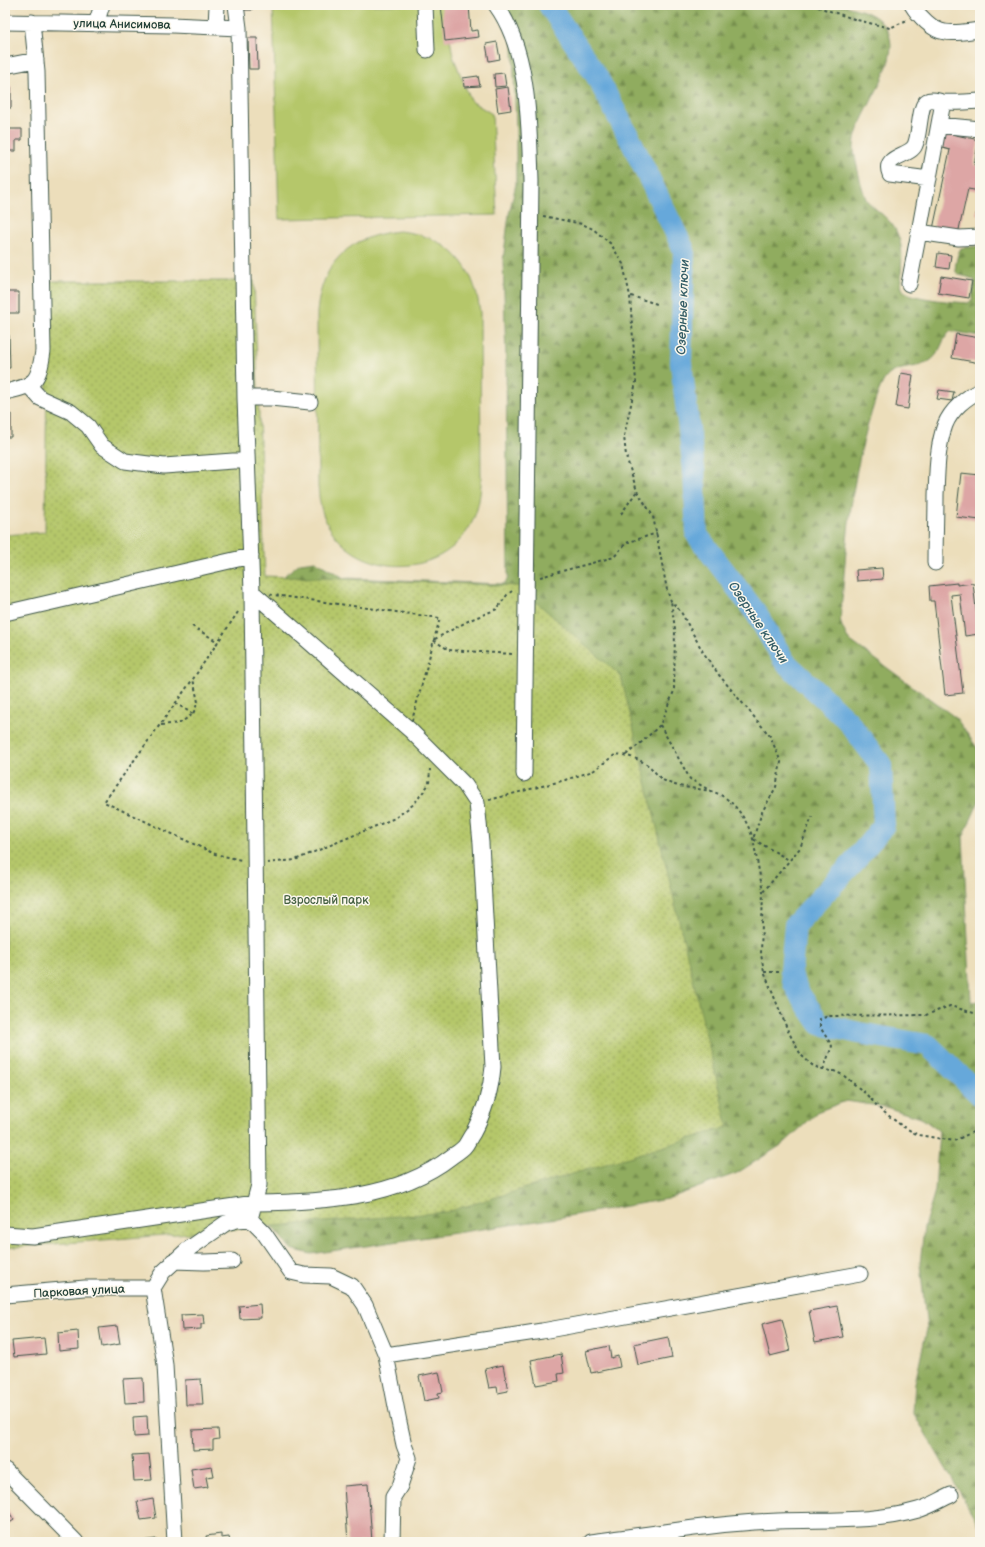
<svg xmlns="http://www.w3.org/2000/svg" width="985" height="1547" font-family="'Balsamiq Sans',sans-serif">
<defs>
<pattern id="forest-firs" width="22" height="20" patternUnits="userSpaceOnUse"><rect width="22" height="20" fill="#90ac5e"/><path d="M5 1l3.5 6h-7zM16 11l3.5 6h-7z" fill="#758d4e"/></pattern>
<pattern id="park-dots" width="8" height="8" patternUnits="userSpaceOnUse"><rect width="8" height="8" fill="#b5c76a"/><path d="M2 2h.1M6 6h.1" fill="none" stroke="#93a358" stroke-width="1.8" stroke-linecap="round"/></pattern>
</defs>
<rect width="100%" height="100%" fill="#fbf7ec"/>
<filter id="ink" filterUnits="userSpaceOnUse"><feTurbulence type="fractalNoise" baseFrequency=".025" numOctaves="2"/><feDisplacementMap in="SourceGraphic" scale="8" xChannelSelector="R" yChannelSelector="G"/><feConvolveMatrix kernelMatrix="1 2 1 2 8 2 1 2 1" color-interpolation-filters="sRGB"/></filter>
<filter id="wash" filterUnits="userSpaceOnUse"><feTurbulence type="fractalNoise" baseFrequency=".012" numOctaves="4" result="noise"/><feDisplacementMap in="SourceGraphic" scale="16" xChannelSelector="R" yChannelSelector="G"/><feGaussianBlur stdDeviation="0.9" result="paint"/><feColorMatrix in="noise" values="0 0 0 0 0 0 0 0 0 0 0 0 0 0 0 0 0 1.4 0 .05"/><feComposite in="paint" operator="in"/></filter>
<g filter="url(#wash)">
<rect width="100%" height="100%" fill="#ecdebb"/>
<path fill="#b5c76a" stroke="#6a824f" d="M273,5H444L453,56L471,101L492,114L497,215L279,219Z
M399,231C448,236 475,264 480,313L481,484C480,500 477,514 469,528C436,582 351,577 325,519C320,508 319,497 318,486L317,312C322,262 349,236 399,231Z"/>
<path fill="url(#forest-firs)" stroke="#587449" d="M505,5H843C852,8 864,10 872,15C924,46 852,111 854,150C855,159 863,197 868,202C878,212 892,220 897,233C903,246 902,258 901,272C901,277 900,286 903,290C910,299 955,302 968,303L972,301L975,281C967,273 952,280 956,263C957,257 958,253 961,248L980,246V336L951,331C940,340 942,354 928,362C914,370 892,365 883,382C875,397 871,415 866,431C852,482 847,535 843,587C843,597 839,615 841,624C843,629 846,635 849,640L956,718L980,752V799L963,837L971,1002L980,1001V1527L913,1412L915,1383L927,1329L920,1264L924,1227L935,1191L939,1131L923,1119L886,1107L846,1101L819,1111L783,1144L737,1173L667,1199L551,1219L311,1254L291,1249L266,1220L285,575L300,563L315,561L344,578L504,584L508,578L506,359L503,261L509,214L516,184V127L512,21Z"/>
<path fill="url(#park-dots)" stroke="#6a824f" d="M48,281H254L265,576L518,586L621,676L728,1127L447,1212L5,1248V535L45,532Z"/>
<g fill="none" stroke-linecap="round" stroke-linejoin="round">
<path stroke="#66a8da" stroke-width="22" d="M549,5L596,75L632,143L684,250L681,363L694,470L697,535L756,613L785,662L847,720L881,765L884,825L853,863L795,925L791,972L794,984L800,995L820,1024L859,1033L928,1045L980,1095"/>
</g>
<g id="blocks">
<path fill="#dda6a5" d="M244,5H252V10H244Z
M441,5H469L471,31L478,30L479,37L445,41Z
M248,38H257L258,69H249Z
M497,42L500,59L489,61L486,44Z
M504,73L506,86L495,87L494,74Z
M478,76L480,86L464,87L463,78Z
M5,87H11V108H5Z
M508,87L511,110L498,112L495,89Z
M5,129H22V140H16V151H5Z
M942,132L979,140L974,165L980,166V191L968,189L958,234L933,229L950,150L939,147Z
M5,198H6L7,210H5Z
M979,200H980V215H976Z
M938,253L951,255L949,269L936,267Z
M941,276L972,281L969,298L938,293Z
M5,292H19V313H5Z
M956,334L980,338V363L952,358Z
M5,335H9L10,368H5Z
M901,373L913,375L908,409L896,407Z
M939,390L954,392L952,401L937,399Z
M5,414H11V437H5Z
M961,473L980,475V520L956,517Z
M882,568L883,579L857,581L856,570Z
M957,583V585L973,583L979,634L965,636L960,594L951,595L963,693L945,695L934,601H930L929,586Z
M260,1304L261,1318L240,1319L239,1306Z
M837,1306L843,1337L815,1342L809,1311Z
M203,1314L204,1324H201V1329L182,1330L181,1315Z
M782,1319L790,1351L770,1356L762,1324Z
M117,1326L120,1344L102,1347L99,1328Z
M78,1331L79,1349L59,1351L58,1333Z
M668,1337L672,1358L638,1365L634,1344Z
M44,1338L46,1354L14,1357L12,1341Z
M609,1346L611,1358L618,1356L620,1367L591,1373L586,1351Z
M561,1354L564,1373L558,1374L559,1381L536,1385L531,1360Z
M503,1365L508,1391L498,1393L497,1387L489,1388L485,1369Z
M439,1372L443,1392L438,1393L439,1398L424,1401L419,1376Z
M143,1378L144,1402L125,1403L123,1379Z
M201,1379L203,1405H186L185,1380Z
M147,1416L148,1436L134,1437L133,1417Z
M218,1429L219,1439L213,1440V1449L193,1450L192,1430Z
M149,1454L152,1480L134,1481L132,1455Z
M212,1466L214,1476L206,1477L208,1487L194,1489L191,1469Z
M368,1484L372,1542H348L344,1486Z
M153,1499L156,1518L141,1520L137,1502Z
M6,1507L14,1520L5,1526V1508Z
M221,1534V1538L229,1537L230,1542H207L206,1536Z
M156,1539V1542H141V1541Z"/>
</g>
</g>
<g filter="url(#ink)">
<use href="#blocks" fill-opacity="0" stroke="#3e5548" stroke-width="1"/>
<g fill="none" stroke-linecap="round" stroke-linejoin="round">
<g stroke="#3e5548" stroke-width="17">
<path id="minor" d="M425,5L427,50
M496,5C530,52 529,126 531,181L524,774
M912,5C918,15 933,31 945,32C956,34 969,31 980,30
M5,22L172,25L239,28
M96,24L102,5
M216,26L217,5
M5,66L36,60
M943,102L919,232L959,238L980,237
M939,125L980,129
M929,179L890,174C882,155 910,157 915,145C920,135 919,105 927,101C932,98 937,101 942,102C955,103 968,102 980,101
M909,284L919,232
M29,386L40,398L71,412L88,426L102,446L125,461L164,466L247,460
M5,392C35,386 39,381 43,351L37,72L32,22
M245,398H271L310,402
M935,563C935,540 936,518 936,495C937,472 937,447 945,425C951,410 966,397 980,391
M5,613L251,556
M250,1219L264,1233L291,1272L304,1275L331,1276L352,1286L365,1305L386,1355L399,1422L404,1445L409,1458L400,1486L393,1497L392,1542
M5,1234L33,1236L255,1203C321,1202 397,1199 451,1157C455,1154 462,1150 465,1146C468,1142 470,1137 473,1133C485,1111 491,1091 493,1067L481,843L477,803L465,785L410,730L252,592
M173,1261L204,1262L232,1261
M5,1295L85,1288H153
M386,1355L542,1331L860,1274
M5,1470L76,1542
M175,1542L165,1365L153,1288L163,1272L187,1250L226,1223L237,1220L250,1219L259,1185L252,592L245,398L239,28L236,5
M591,1542C653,1534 716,1523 778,1521C825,1519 873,1523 918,1510C929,1507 940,1500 951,1495"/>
</g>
<path stroke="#3e5548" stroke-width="2" stroke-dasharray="3 3" stroke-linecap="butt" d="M606,5L610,8L629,5
M812,5L857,20L890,28L907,20
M543,216L582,224L593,229L611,244L623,264L630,296L636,382L624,436L626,456L637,491L653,516L667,590L671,601L681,612L703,652L719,675L770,736L781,762L776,787L762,812L753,839L789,860
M631,296L657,304
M621,514L637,491
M540,577L614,557L626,543L657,533
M252,592L440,618L408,735Z
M238,612L193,679L104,802L215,854L241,860
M192,626L218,642
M512,654L449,650L433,640L470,620L497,609L507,595L512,591
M175,703L193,714
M161,725L180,723L193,714L198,702L193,679
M660,725L690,779L711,791
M626,755L643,741L660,725L674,691L675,629L671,601
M489,800L565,780L593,771L616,754C626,755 641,759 650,767C655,771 659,779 665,781C678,788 695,788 710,791C732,796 747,819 753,839L763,892L761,954L764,972L788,1031L801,1055L812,1065L823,1070L834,1071L843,1075L865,1093L880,1109L902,1126L918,1135L954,1141L979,1129
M267,863L295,860L395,818L414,804L429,784L430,769
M763,892L800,848L812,817
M764,972H779
M823,1070L832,1046L820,1027V1019L829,1016L926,1015L950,1006L974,1013H980"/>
<use href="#minor" stroke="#fff" stroke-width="15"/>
</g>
</g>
<g text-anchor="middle" stroke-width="3" stroke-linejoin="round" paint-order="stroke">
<g font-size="12" fill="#1f3d34" stroke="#fbf7ec">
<text transform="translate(122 24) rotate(1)" y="4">улица Анисимова</text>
<text transform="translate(79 1291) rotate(-3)" y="4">Парковая улица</text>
</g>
<g font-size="12" fill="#446042" stroke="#fbf7ec">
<text x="326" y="904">Взрослый парк</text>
</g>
<g font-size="13" font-style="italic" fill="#345d66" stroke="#fbf7ec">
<text transform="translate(682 307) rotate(-88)" y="5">Озерные ключи</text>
<text transform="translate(759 622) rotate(56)" y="5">Озерные ключи</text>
</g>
</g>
<rect width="985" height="1547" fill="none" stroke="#fbf7ec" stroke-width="20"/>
</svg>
